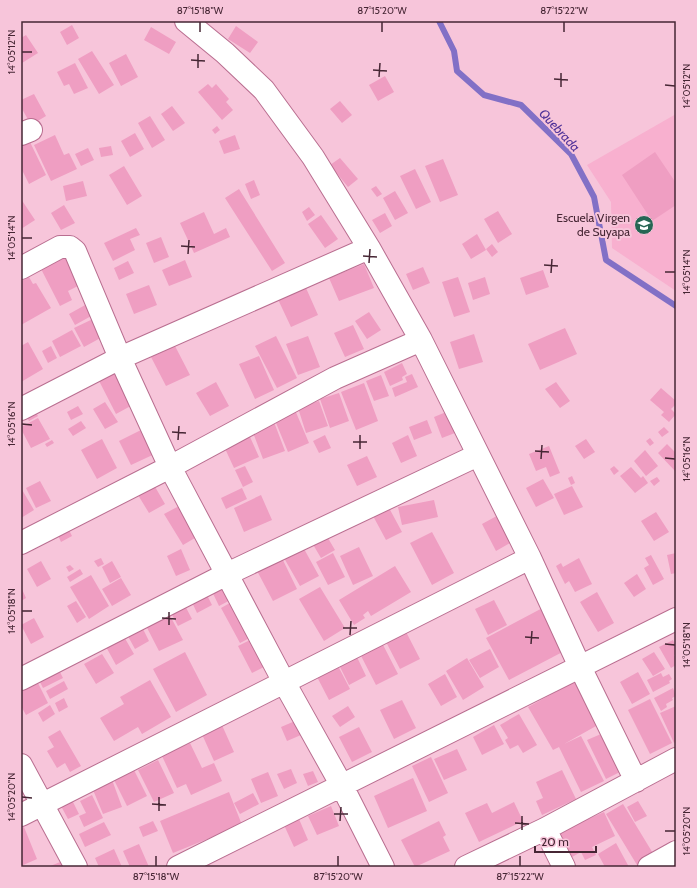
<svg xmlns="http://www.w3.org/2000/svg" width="697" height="888" font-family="Cabin,sans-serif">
<rect width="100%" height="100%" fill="#f7c5da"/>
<path fill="#f8b0cf" d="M676,114V291L612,248L611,202L587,165Z"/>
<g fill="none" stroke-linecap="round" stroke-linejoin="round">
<path stroke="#8270c6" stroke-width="6" d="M439,21L454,51L457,71L484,95L521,105L571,154L594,197L606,260L676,306"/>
</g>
<path fill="#ef9ec2" d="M72,25L79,38L67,45L60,32Z
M236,26L258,42L250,53L228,39Z
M151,27L176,42L169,54L144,40Z
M26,35L38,53L22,63L21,61V38Z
M92,51L114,85L99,94L78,59Z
M126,54L138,77L121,86L109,63Z
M75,63L88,88L74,94L69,84L64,86L57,72Z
M385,76L394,92L378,101L369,85Z
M208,84L212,88L216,84L229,99L226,102L233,110L222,120L198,92Z
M34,94L46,116L31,125L21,107V100Z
M340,101L352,115L342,123L330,109Z
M172,106L185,123L173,131L161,114Z
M150,116L165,140L152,148L138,123Z
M217,126L220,130L215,134L212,130Z
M135,133L144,149L130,157L121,141Z
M55,135L64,155L69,153L77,169L51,181L34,145Z
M235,135L240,149L224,154L219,141Z
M30,142L46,175L29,184L21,168V147Z
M111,146L113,155L101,157L99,148Z
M88,148L94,160L81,166L75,154Z
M655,152L676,183V205L652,221L622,175Z
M340,158L358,179L348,187L330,165Z
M443,159L458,195L440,202L425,166Z
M124,166L142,196L127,205L109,175Z
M415,169L431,202L416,209L400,176Z
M254,180L260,195L251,199L245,184Z
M83,181L87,196L66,201L63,186Z
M376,186L382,194L377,197L371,189Z
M239,189L285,263L272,271L225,198Z
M395,191L408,213L395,220L383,198Z
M21,199L35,220L21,229Z
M64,205L75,223L61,230L51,213Z
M309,207L315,215L307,221L302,212Z
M498,211L512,234L498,243L484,219Z
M204,212L214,234L226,228L230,237L194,253L180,223Z
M385,213L392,226L380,233L372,220Z
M321,215L338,239L325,248L308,224Z
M136,228L140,235L130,239L135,250L113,261L104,243Z
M477,234L486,250L471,259L462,244Z
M161,237L169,257L154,263L146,243Z
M492,244L498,252L492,257L486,249Z
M66,252L82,284L68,291L72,300L60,306L39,265Z
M185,260L192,277L169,286L162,270Z
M128,261L134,273L119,280L114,268Z
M364,264L374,288L339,301L329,278Z
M423,267L430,283L413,290L406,274Z
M543,270L549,287L526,295L520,278Z
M29,277L33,284L36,283L51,308L21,325V281Z
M458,277L470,312L454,317L442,282Z
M485,277L490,294L473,300L468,283Z
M302,279L318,315L291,327L274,291Z
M149,285L157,305L134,314L126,294Z
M87,304L93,315L75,325L69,314Z
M369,312L381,330L367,339L355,321Z
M97,317L106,335L84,347L74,328Z
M353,325L364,349L345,357L334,333Z
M565,328L577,354L540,370L528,344Z
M72,330L81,346L60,357L52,341Z
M474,334L483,362L459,369L450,342Z
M276,336L297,378L277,388L255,346Z
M308,336L320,367L298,375L286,344Z
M28,342L43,369L21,382V346Z
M51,346L57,358L48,363L42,351Z
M175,346L190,375L166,386L151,357Z
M259,356L274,390L255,399L239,364Z
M402,363L407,374L402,377L403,380L390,386L384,372Z
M117,364L138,402L116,414L96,375Z
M412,374L418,387L395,397L392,388L407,382L405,377Z
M381,375L389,396L374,401L366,381Z
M216,382L229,406L210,416L196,393Z
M556,382L570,401L560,408L545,389Z
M364,383L378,421L356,430L341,392Z
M661,388L676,401V404L671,409L676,414L669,422L661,415L664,412L650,400Z
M339,393L349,421L330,428L320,399Z
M319,401L328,426L306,433L298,408Z
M105,402L118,422L105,429L93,409Z
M78,406L83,414L71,420L67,412Z
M33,407L38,416L29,421L24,412Z
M295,410L309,443L288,452L274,418Z
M451,410L460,431L442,438L434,417Z
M38,418L50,439L31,448L21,429V427Z
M427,420L432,433L414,440L409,427Z
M81,421L86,428L73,436L68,429Z
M274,422L285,451L263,459L252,430Z
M147,427L159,452L131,465L119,441Z
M664,427L669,432L662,437L658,432Z
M246,428L259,457L234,468L221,440Z
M325,435L331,448L319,453L313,441Z
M408,435L417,456L401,463L392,443Z
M650,438L654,443L650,446L646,441Z
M102,439L117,468L97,479L81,450Z
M586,439L595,452L584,459L575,446Z
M52,440L54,443L47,447L45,444Z
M667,444L676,453V470L675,471L658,453Z
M549,446L560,473L550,477L546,467L536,471L529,454Z
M645,450L658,466L646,476L634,461Z
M367,456L377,477L357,486L347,465Z
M245,466L253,482L243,487L235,470Z
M614,466L619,471L614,475L610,469Z
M631,467L641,478L643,476L648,483L635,493L620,476Z
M572,476L575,483L571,485L568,478Z
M657,477L660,481L654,486L650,481Z
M543,479L554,498L536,507L526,488Z
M40,481L51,501L36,508L26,488Z
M154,485L165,504L149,513L138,495Z
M572,486L583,507L564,515L554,494Z
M21,488L34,510L21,518Z
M242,488L247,499L226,509L221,498Z
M261,495L272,520L244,532L234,508Z
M434,500L438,517L402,525L398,507Z
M181,505L200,535L183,545L164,514Z
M388,506L402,532L386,540L372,514Z
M504,512L519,538L496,551L482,524Z
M656,512L669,532L654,541L641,521Z
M68,528L72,536L61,542L57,533Z
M322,528L335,550L321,558L308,536Z
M432,532L454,573L432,585L410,543Z
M303,547L319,576L300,586L284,558Z
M359,547L373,576L353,585L340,556Z
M181,549L190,570L176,576L167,556Z
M333,553L345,577L328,585L316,562Z
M676,553V573L671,574L667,555Z
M280,554L297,589L273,601L255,567Z
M651,555L664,579L653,585L644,568L649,565L645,558Z
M101,558L104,564L98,567L94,561Z
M579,558L592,584L575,592L569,581L565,584L556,566L561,563L563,567Z
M41,561L51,579L37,587L27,569Z
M112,561L121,577L110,583L102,567Z
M70,565L74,569L69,572L66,567Z
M395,566L411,592L371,616L368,611L363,615L365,618L354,625L339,600Z
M80,569L83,574L70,582L67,577Z
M637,574L646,589L634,597L624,583Z
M91,575L109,606L89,619L70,587Z
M121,578L131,595L112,606L102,589Z
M207,581L242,594L219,606Z
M21,587L26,598L21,601Z
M320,587L345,628L324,641L299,599Z
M205,591L212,605L197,613L190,598Z
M597,592L614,623L598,632L580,602Z
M244,595L263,631L240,643L221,608Z
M182,600L192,619L178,626L168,607Z
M494,600L507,625L488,635L475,609Z
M76,601L86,617L77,623L67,606Z
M550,604L572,647L509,680L486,638Z
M166,608L183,640L159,651L143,620Z
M34,618L44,637L31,644L21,625Z
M139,621L149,641L135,649L124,629Z
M403,626L420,659L400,669L383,636Z
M264,633L278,660L252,673L238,646Z
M123,635L134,654L116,665L105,645Z
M380,639L398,674L376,685L358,650Z
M673,640L676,646V654L674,655L676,658V665L671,668L659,647Z
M490,649L499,667L480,678L469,660Z
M185,652L207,695L176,712L153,669Z
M654,652L665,669L653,676L642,659Z
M102,654L114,673L96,684L84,664Z
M356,655L366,676L349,685L338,663Z
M467,658L484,687L463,700L446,671Z
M336,662L350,689L329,700L315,673Z
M58,668L63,678L43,688L38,678Z
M638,672L650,694L632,704L620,682Z
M661,673L663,677L669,674L672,679L669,681L670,683L653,692L647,680Z
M445,674L457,697L441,706L428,684Z
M583,677L605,721L564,744L581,736L604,781L581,792L559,747L553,750L528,707Z
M150,680L171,717L142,734L138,727L114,741L100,718L124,704L120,697Z
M37,681L48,703L26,715L21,706V689Z
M64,681L68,689L50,699L46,691Z
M673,688L676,696L672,698L673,700L666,704L667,707L661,711L654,698Z
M64,698L68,707L59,712L55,703Z
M650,699L672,743L650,754L628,710Z
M402,700L416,728L394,739L380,710Z
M50,705L55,714L43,722L38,713Z
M348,706L355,717L340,727L332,716Z
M676,706V742L674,743L660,713Z
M519,714L537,745L523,753L518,745L510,749L505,740L508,738L500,725Z
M295,721L301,735L287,741L281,727Z
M221,723L234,752L214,761L201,732Z
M494,725L504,744L482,755L473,737Z
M359,727L372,752L352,762L339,737Z
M60,730L81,766L70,772L65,763L57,768L47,751L54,747L48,737Z
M601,734L630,767L606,779L587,740Z
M190,743L202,768L214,763L222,781L191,795L186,784L177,788L162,756Z
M457,749L467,770L444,780L434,759Z
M431,757L448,793L429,802L412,766Z
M158,760L174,793L154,802L138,770Z
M133,768L147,796L127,806L113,778Z
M291,769L297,783L284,789L277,774Z
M562,770L576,799L542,815L536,801L543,798L536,782Z
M313,771L318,782L308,786L303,774Z
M268,772L278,796L261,803L251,779Z
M111,777L122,807L103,814L91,785Z
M413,778L427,811L388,828L374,796Z
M229,792L242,825L173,853L160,821Z
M253,793L259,804L240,814L234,803Z
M92,795L103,818L84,827L79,816L86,813L80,801Z
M72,800L79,814L68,819L61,806Z
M638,801L647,816L635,822L627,807Z
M514,802L523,821L479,842L465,813L487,803L492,813Z
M623,804L654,855L637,865L606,814Z
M331,806L339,826L317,835L308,816Z
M604,812L615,836L592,847L596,855L585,860L581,852L572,857L570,853L565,856L555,834Z
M299,819L308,840L294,847L284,825Z
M153,821L158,831L143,837L139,827Z
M439,821L446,835L443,837L450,851L415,867L401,840Z
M104,822L111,835L85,847L79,834Z
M24,827L37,859L21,866V828Z
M616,843L629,867H605L598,854Z
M139,844L149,867H130L123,851Z
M114,849L122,867H99L95,858Z
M65,860L68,867H48Z"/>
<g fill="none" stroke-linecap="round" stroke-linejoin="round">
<g stroke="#b96e90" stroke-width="24">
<path id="minor" d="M186,21L225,53L264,90L313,157L369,248L421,340L530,558L580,667L636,781
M21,134L31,130
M21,268L60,247H70L75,251L120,358L170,467L284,682L342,786L383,867
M21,409L120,358L369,248
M21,543L170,467L335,378L421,340
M21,679L227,574L478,455
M21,765L76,867
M21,815L530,558
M545,829L564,867
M178,867L676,619
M466,867L545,829L676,759
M649,867L676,852"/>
</g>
<use href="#minor" stroke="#fff" stroke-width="22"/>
</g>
<path fill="none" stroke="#462634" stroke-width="1.5" d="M200,32V22M382,32V22M564,32V22M22,52H32M191,60L205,61M198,68V54M373,70L387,71M379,77L380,63M554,79L568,80M665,85L675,86M561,87V73M22,238H32M181,246L195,247M188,254L189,240M363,256L377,257M369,263L370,249M544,265L558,266M665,272H675M551,273L552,259M22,424L32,425M172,432L186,433M178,440L179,426M353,442H367M360,449V435M535,451L549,452M665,458L675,459M541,459L542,445M22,611H32M162,618L176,619M169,625V612M343,628H357M350,635L351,621M525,637L539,638M531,644L532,631M665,644L675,645M22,797L32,798M152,804L166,805M159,811V797M334,814H348M340,821L341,807M515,823L529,824M522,830V816M665,831H675M156,866V856M338,866V856M520,866V856"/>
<defs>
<g id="school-disc" transform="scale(1)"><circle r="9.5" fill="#266654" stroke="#f7c5da"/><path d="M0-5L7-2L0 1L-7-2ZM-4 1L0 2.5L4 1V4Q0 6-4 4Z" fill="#fff"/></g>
</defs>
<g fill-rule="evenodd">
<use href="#school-disc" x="644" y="225"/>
</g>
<g text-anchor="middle" stroke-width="4" stroke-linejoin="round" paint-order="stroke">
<g font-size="12" fill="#462634" stroke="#f7c5da" text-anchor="end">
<text x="630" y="222">Escuela Virgen<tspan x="630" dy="14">de Suyapa</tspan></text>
</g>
<g font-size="13" font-style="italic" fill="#513399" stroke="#f7c5da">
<text transform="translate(560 130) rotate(47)" y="5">Quebrada</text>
</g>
</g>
<rect width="697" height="888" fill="none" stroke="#f7c5da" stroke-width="44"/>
<path d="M535 846v6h61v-6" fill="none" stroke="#462634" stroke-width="2"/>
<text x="541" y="846" font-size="12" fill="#462634" stroke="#f7c5da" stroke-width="3" paint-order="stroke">20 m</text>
<rect x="22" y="22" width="653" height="844" fill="none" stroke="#462634" stroke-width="1.5"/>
<g font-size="10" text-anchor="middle" fill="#462634">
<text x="200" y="14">87°15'18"W</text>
<text x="382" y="14">87°15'20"W</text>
<text x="564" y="14">87°15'22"W</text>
<text transform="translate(11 52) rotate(-90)" y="4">14°05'12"N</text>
<text transform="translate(686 86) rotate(-90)" y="4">14°05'12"N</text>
<text transform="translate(11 238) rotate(-90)" y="4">14°05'14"N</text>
<text transform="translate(686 272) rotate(-90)" y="4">14°05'14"N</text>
<text transform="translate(11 424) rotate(-90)" y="4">14°05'16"N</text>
<text transform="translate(686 459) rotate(-90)" y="4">14°05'16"N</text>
<text transform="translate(11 611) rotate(-90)" y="4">14°05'18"N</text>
<text transform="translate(686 645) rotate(-90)" y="4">14°05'18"N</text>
<text transform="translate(11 797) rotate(-90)" y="4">14°05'20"N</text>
<text transform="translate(686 831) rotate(-90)" y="4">14°05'20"N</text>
<text x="156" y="880">87°15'18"W</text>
<text x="338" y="880">87°15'20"W</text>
<text x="520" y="880">87°15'22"W</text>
</g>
</svg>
